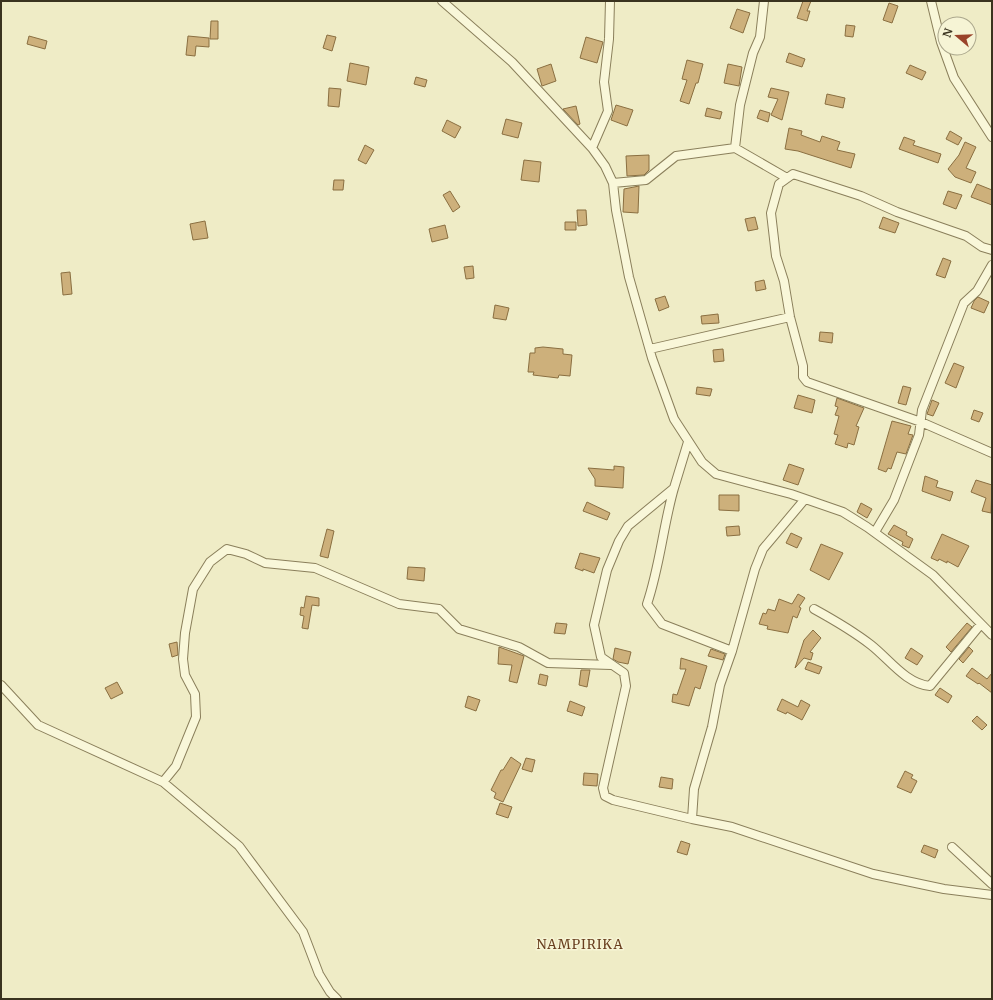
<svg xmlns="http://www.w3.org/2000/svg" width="993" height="1000" font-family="Merriweather,serif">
<rect width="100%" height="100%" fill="#efecc6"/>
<path fill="#cdb07b" stroke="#8a6f41" d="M803,1H811L807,11H810L807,21L797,18Z
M889,3L898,6L892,23L883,20Z
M737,9L750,13L743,33L730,28Z
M211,21H218V39H210Z
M846,25L855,26L853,37L845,36Z
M327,35L336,37L332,51L323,48Z
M29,36L47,41L45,49L27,44Z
M188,36L209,38V47L196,46L195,56L186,55Z
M586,37L603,42L597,63L580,58Z
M789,53L805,59L802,67L786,62Z
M687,60L703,64L698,83H696L689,104L680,101L687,80L682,79Z
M350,63L369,67L366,85L347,81Z
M551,64L556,81L542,86L537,69Z
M728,64L742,67L739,86L724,83Z
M910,65L926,72L922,80L906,73Z
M416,77L427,80L425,87L414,84Z
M329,88L341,89L339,107L328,106Z
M771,88L789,92L782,120L771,115L778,99L768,97Z
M827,94L845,98L843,108L825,104Z
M616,105L633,110L627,126L611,120Z
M576,106L580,124L578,125L563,109Z
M707,108L722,112L720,119L705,116Z
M760,110L770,113L768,122L757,118Z
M506,119L522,123L518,138L502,134Z
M447,120L461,127L455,138L442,131Z
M789,128L802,131L801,135L820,142L822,136L840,142L837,150L855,154L851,168L798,151L785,149Z
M950,131L962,138L958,145L946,139Z
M904,137L915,141L913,145L941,154L938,163L899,149Z
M965,142L976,147L966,168L976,172L971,183L955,177L948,169L959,155Z
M365,145L374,150L366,164L358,160Z
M649,155V170L644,175L627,176L626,156Z
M524,160L541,162L539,182L521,180Z
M334,180H344L343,190H333Z
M977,184L992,190V205L971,197Z
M639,186L638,213L623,212L624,189Z
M450,191L460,207L453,212L443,195Z
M948,191L962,195L956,209L943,204Z
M577,210H586L587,225L578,226Z
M755,217L758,229L748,231L745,219Z
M883,217L899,223L895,233L879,228Z
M205,221L208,238L193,240L190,224Z
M565,222H576V230H565Z
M445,225L448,238L432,242L429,229Z
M943,258L951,261L945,278L936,275Z
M473,266L474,278L466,279L464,267Z
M70,272L72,294L63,295L61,273Z
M764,280L766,289L756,291L755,282Z
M665,296L669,307L659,311L655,299Z
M978,297L989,302L984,313L971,308L974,301Z
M495,305L509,308L506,320L493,318Z
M718,314L719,323L702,324L701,316Z
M820,332L833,333L832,343L819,341Z
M543,347L563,349V354L572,355L570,376L559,375L558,378L533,375L534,372H528L530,353H535V348Z
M723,349L724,361L714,362L713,350Z
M954,363L964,367L956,388L945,383Z
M903,386L911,388L906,405L898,403Z
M697,387L712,389L710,396L696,394Z
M798,395L815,400L812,413L794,408Z
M837,398L864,408L856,426L859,427L854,445L848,443L847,448L835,444L838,435L834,434L839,416L835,415L838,407L835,406Z
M932,400L939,403L933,416L927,414Z
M974,410L983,413L979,422L971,419Z
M892,421L911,426L908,434L913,435L906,454L897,452L891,469L888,468L886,472L878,469Z
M789,464L804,469L798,485L783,480Z
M614,466L624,467L623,488L595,486V479L588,468L614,470Z
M925,476L938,481L936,487L953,492L950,501L922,491Z
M976,480L992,485L991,513L982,511L986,498L971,492Z
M719,495H739V511L719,510Z
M587,502L610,513L607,520L583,511Z
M861,503L872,509L867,518L857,512Z
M894,525L907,532L906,535L913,539L909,548L902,545L903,542L888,534Z
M739,526L740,535L727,536L726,527Z
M327,529L334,531L328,558L320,556Z
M791,533L802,538L797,548L786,543Z
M942,534L969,546L958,567L947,561V563L939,559L938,561L931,558Z
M821,544L843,553L829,580L810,570Z
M580,553L600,558L594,573L583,569V571L575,568Z
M408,567L425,568L424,581L407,579Z
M798,594L805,598L799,607L801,608L797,618L793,616L788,633L767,629L768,626L759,624L763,613L766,614L768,609L775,611L779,599L792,604Z
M306,596L319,598V606L312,605L308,629L302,628L304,616L300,615L301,607L304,608Z
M556,623L567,624L565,634L554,633Z
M967,623L972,627L951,652L946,647Z
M813,630L821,638L810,652L813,653L811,660L804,658L795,668L804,640Z
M177,642L178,655L172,657L169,644Z
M499,647L524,656L517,683L509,681L512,665L498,664Z
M969,647L973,651L963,663L959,659Z
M615,648L631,652L628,664L618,662L613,659Z
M911,648L923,656L917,665L905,658Z
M711,649L725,654L723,660L708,656Z
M681,658L707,666L700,689L695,687L689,706L672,702L673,694L677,695L686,669H680Z
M808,662L822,667L819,674L805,669Z
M972,668L987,679L992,673V693L979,683L978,684L966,676Z
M581,670H590L587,687L579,685Z
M540,674L548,676L546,686L538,684Z
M117,682L123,693L111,699L105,688Z
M940,688L952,696L948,703L935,695Z
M468,696L480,700L476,711L465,707Z
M782,699L798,707L801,700L810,705L802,720L787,712L786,714L777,710Z
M570,701L585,707L582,716L567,711Z
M977,716L987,725L982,730L972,721Z
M511,757L521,764L503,802L494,798L496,793L491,790L501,770H503Z
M526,758L535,760L532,772L522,769Z
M905,771L913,775L911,778L917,781L911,793L897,787Z
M584,773L598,774L597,786L583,785Z
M661,777L673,779L672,789L659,787Z
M500,803L512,807L508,818L496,814Z
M681,841L690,844L687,855L677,852Z
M924,845L938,850L935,858L921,852Z"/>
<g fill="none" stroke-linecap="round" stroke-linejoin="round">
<g stroke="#8a7f5b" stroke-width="10">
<path id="street" d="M442,1L512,62L592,148L605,166L613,183L616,210L629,277L652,358L674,419L702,462L716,474L791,494L843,512L867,527L933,575L992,635
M931,1L941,42L954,78L992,137
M592,148L608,111L604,82L609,39L610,1
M735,148L740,105L753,53L760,37L764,1
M613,183L646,180L676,156L735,148L787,178
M992,250L982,247L966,236L897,212L861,196L793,174L779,184L771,213L776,256L784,281L790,317L803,366V377L807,382L921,422L992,453
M650,349L790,317
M688,442L674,488L628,526L619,541L607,570L594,625L601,657L624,673L626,686L603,788L605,796L613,800L692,819L732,827L873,874L944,889L992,895
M674,488C663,526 660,566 647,604L662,624L732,651
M875,532L894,500L919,435L922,410L964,303L977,291L992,265
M814,609C834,620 853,631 871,645C889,659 906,684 930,686L981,624
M1,685L38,725L163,782L239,846L303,932L319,974L330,992L337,999
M163,782L176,766L196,717L195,694L185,675L183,659L185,633L193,589L210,562L227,549L246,554L265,563L315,568L399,604L439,609L459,629L519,647L548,663L611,665
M692,819L694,789L712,727L720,685L732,651L755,569L763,549L805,499
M952,847L992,884"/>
</g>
<use href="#street" stroke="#f9f7d9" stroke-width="8"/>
</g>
<g text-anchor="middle" stroke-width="3" stroke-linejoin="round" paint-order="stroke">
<g font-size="13" letter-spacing="1" fill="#683e1e" stroke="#f6f4d5">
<text x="580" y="949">NAMPIRIKA</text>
</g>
</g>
<rect width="993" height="1000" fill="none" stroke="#3a331f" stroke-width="4"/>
<g transform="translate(957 36) rotate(289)"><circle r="19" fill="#f6f4d5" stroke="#aba78c"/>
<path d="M0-3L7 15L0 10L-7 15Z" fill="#9a432a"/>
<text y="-6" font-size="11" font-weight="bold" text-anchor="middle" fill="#3a331f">N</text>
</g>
</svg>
